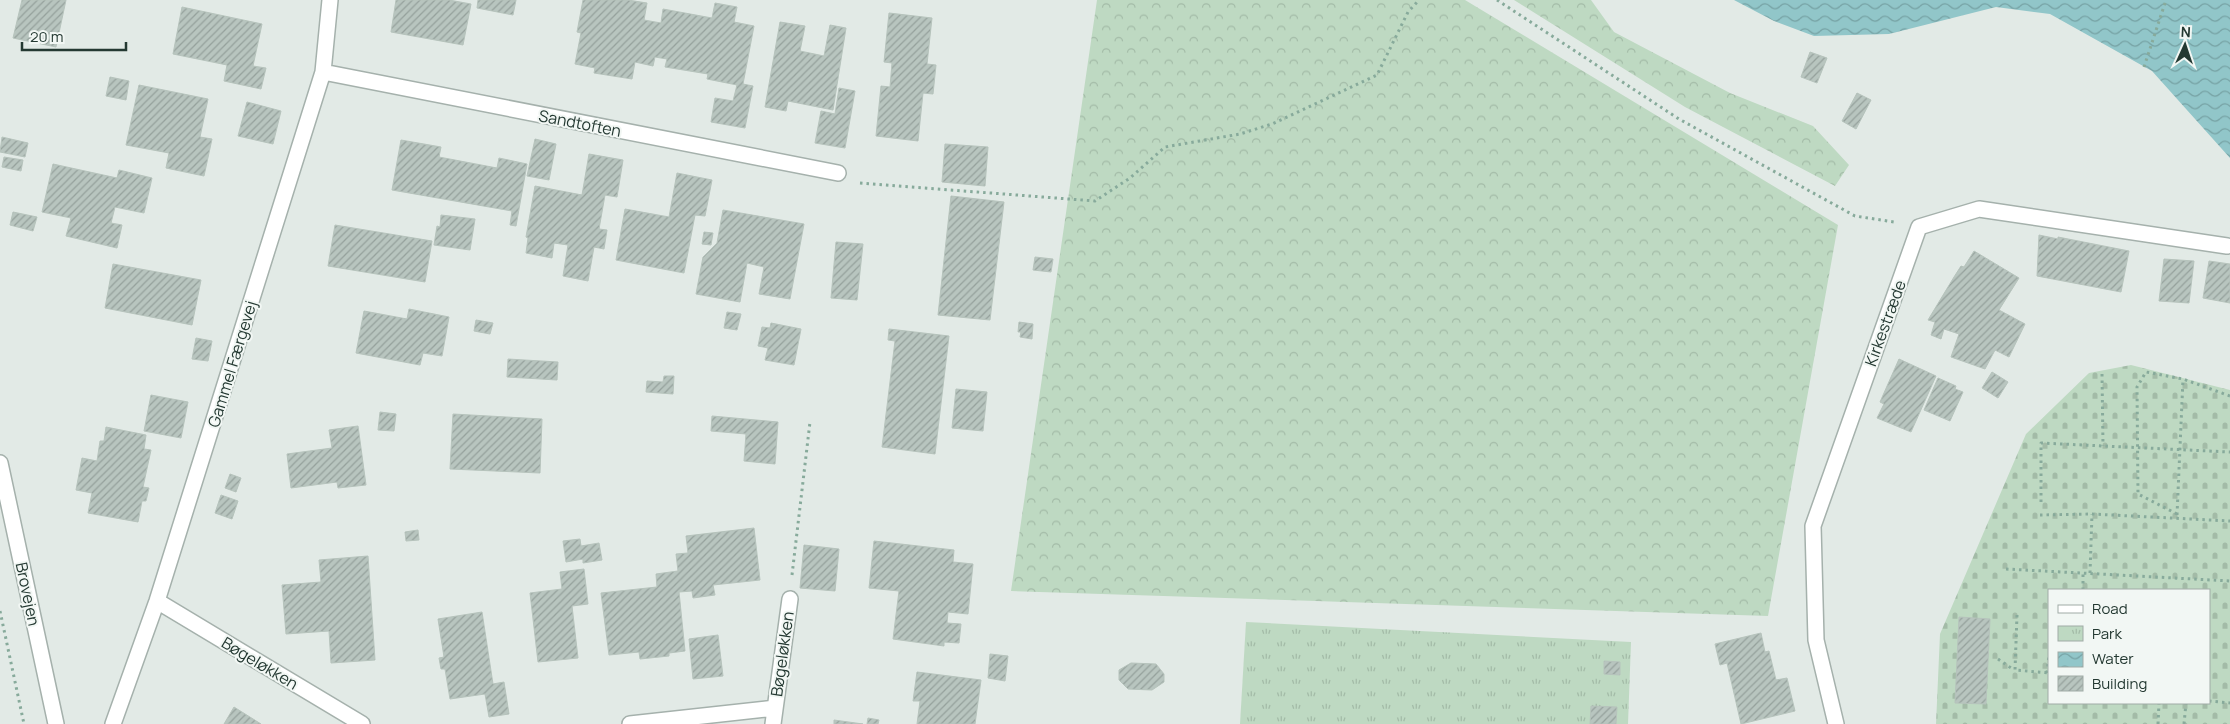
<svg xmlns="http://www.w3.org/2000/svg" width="2230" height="724" font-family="Manrope,sans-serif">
<defs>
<pattern id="forest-crowns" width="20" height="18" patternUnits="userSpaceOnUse" patternTransform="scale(1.25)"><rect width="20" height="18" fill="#bed9c2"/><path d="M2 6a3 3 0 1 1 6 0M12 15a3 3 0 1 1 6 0" fill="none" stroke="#a3bba7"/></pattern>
<pattern id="cemetery-stones" width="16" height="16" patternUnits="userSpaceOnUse" patternTransform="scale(1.25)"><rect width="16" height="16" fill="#bed9c2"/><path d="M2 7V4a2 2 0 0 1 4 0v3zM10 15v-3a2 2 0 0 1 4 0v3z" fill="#a3bba7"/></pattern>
<pattern id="park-tufts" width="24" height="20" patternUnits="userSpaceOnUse" patternTransform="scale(1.25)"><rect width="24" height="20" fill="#bed9c2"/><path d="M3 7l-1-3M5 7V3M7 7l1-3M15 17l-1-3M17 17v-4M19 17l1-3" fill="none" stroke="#a3bba7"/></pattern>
<pattern id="water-waves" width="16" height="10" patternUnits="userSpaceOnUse" patternTransform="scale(1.25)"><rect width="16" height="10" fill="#91c6c9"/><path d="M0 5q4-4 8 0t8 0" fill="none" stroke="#76a2a4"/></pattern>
<pattern id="building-hatch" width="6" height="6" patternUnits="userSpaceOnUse" patternTransform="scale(1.25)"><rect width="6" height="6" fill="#b8c5bf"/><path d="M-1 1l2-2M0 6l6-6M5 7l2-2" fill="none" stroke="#95a19c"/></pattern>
</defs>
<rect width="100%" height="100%" fill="#e2eae6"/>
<path fill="url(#forest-crowns)" d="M1097,0H1465L1838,225L1768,616L1011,591Z
M1514,0H1591L1614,32L1730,93L1813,126L1849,165L1835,186L1685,107Z"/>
<path fill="url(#cemetery-stones)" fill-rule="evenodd" d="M2131,365L2230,390V724H1936L1940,634L2026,434L2089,373ZM2049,590H2209V703H2049Z"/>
<path fill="url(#park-tufts)" d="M1246,622L1631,642L1628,724H1240Z"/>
<path fill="url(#water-waves)" d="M1734,0H2230V158L2152,71L2050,14L1996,7L1889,34L1814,36L1774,21Z"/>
<path fill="url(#building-hatch)" stroke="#b6c3bc" d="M22,0H66L56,47L13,38Z
M396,0H449L471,4L463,45L391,32Z
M478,0H516L513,15L477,8Z
M583,0H628L647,3L644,20L661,23L663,9L712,18L715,3L737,7L734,22L754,26L743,84L753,86L745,128L711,122L715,98L733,101L737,85L707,79L708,74L665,67L667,59L655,57L653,66L635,62L632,79L594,73L595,68L575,64L581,33L577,32Z
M182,7L262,24L253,66L266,68L261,89L224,81L227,65L173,54Z
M889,13L932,18L927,64L936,65L933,94L923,93L918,141L876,136L881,86L890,87L892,63L884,62Z
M780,22L805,26L800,51L824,56L830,25L846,28L833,110L788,101L786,111L765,107Z
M1810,52L1827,58L1817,83L1801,77Z
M110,77L129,81L126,100L106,96Z
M139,85L208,99L200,137L212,139L204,176L166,168L169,153L126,145Z
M839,88L855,91L845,148L815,143L821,111L835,114Z
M1857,93L1871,100L1856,129L1842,121Z
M247,102L281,111L273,144L238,136Z
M2,137L28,143L25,157L0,152Z
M535,139L556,144L549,180L527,176Z
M401,140L441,147L439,157L497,168L499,158L527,164L516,226L510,225L512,211L392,190Z
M945,144L988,147L985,186L942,182Z
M589,154L623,160L617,197L605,195L599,229L607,230L604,249L594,247L588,281L563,276L568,245L554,243L552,258L526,253L528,238L526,237L535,186L582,195Z
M4,157L23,160L21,171L2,167Z
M53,164L117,178L119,170L152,178L144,213L115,207L111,223L122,225L117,248L66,236L71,218L42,212Z
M677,173L712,180L705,216L695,215L684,273L616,260L625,209L669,217Z
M951,196L1004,202L990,320L938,315Z
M723,210L804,224L790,299L759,294L764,267L747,263L740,302L696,294L703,257L717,243Z
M13,212L37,217L33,231L10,225Z
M441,215L475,219L470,250L434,245L437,226L440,227Z
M335,225L432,241L425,282L328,266Z
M704,232L713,233L711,245L702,244Z
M2039,235L2058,239V237L2129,251L2121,292L2037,276Z
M836,242L863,244L857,300L831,298Z
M1974,251L2019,278L1999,310L2025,324L2009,357L1995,350L1985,369L1951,357L1959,334L1944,329L1941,339L1931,335L1935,322L1928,320L1954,277L1961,266L1964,267Z
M1035,257L1053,259L1051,272L1033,270Z
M2164,259L2194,261L2189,303L2159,301Z
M2209,261L2230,264V303L2203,298Z
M113,264L201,280L192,325L105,308Z
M409,309L449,317L442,356L423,353L420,365L356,353L364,311L407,319Z
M727,312L741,314L737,330L724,328Z
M476,320L493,323L490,334L474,331Z
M1019,322L1033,324L1032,339L1020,337L1021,332H1018Z
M771,323L801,329L794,365L765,360L768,348L758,346L762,327L770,328Z
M889,329L949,336L935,454L882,447L895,341L888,340Z
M196,338L212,341L208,361L192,359Z
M508,359L558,362L557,380L507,377Z
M1899,359L1936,376L1911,432L1877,418L1884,404L1880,402Z
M1992,372L2008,382L1998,398L1982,388Z
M664,376H674L673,394L646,392L647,381L663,382Z
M1938,378L1956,386L1955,389L1963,392L1950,421L1924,410Z
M956,389L987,392L983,431L952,428Z
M151,395L188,402L181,438L144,431Z
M380,412L396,414L394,431L378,430Z
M453,414L542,419L540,473L450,469Z
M712,416L778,422L775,464L744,461L746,434L711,431Z
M358,426L366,485L338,488L337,482L291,488L287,454L332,448L329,430Z
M106,427L146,435L144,449L151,450L143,487L149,488L146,501H142L138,522L88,513L92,493L76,490L82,458L97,461L100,441H104Z
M230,474L241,478L236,492L225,488Z
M221,495L238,501L232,519L215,513Z
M754,528L760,580L713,585L715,595L693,598L692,591L679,592L685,651L669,653V656L640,659L639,652L609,655L601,593L657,587L656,574L678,571L676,554L688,553L686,536Z
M418,530L419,540L406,541L405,532Z
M580,539L581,546L599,543L602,560L583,563V559L566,562L563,541Z
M874,541L954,550L953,562L973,564L968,614L948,612L947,623L961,624L959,643L944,642V646L893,639L899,591L869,588Z
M804,545L839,549L835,591L800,588Z
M368,556L375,660L331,663L329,631L286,634L282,585L321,582L319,560Z
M584,569L588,604L572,606L578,658L538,662L530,593L562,589L560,572Z
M482,612L493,684L504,682L509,714L489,717L485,694L450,699L445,669H441L439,658L444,657L438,619Z
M1959,617L1990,619L1986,704L1955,703Z
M1761,633L1765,652L1769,651L1776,680L1787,678L1795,711L1741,724L1727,663L1720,665L1715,644Z
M718,635L723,676L693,679L689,639Z
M990,654L1008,656L1005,681L988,678Z
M1604,661L1620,662V675L1604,674Z
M1131,663L1156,664L1164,674V682L1152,690L1128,689L1119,680V670Z
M917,672L981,680L975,724H917L920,701H913Z
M1591,706L1617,707L1616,724H1590Z
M234,707L261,724H224Z
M868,718L879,720L878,724H867Z
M834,720L863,724H834Z"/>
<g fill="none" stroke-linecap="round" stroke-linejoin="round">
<g stroke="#a5b1ac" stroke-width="18">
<path id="minor" d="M323,72L838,173
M157,601L362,724
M113,724L157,601L323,72L330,0
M630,724L775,708
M773,724L790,599
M1836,724L1816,640L1813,526L1919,227L1979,209L2227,246"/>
</g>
<g stroke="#a5b1ac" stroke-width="18">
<path id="tertiary" d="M0,463L56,724"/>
</g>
<path stroke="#87aa9b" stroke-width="3" stroke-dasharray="2.5 4" stroke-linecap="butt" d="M1497,0L1679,119L1855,216L1894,222
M2144,67L2166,0
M860,183L1095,201L1130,178L1165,147L1240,134L1272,124L1377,75L1408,12L1419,0
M2102,374L2103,446
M2041,502V443L2230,452
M2177,514L2138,494L2137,387L2146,372L2183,379L2230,396
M2040,515L2092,514L2230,521
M2177,515L2183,379
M2006,569L2230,581
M2090,573L2092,514
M792,575L810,422
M2083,590V573
M0,611L24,724
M2017,615L2015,670L2049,673
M1998,659L2014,670
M2047,673L2049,655
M2209,701L2230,703
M2158,724L2159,703
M2184,724L2186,703"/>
<use href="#minor" stroke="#fff" stroke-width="15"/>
<use href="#tertiary" stroke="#fff" stroke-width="15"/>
</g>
<g text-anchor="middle" stroke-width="4" stroke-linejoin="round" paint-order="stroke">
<g font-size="16" fill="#243932" stroke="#f2f7f4">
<text transform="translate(580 123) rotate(11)" y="6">Sandtoften</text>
<text transform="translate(1885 323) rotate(-70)" y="6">Kirkestræde</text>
<text transform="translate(232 364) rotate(-73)" y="6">Gammel Færgevej</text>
<text transform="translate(28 594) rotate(78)" y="6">Brovejen</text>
<text transform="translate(782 654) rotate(-82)" y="6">Bøgeløkken</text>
<text transform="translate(260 663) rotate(31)" y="6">Bøgeløkken</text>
</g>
</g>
<rect x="2048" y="589" width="162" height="115" fill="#f2f7f4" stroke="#a0aba6"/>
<rect x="2058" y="605" width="25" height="8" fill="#ffffff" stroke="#a0aba6"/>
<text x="2092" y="614" font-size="15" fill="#243932">Road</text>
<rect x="2058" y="626" width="25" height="15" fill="url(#park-tufts)" stroke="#a0aba6"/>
<text x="2092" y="639" font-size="15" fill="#243932">Park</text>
<rect x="2058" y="652" width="25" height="15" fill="url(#water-waves)" stroke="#a0aba6"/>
<text x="2092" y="664" font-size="15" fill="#243932">Water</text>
<rect x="2058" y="676" width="25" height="15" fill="url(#building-hatch)" stroke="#a0aba6"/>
<text x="2092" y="689" font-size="15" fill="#243932">Building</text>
<g transform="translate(2185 45) rotate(3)" stroke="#f2f7f4" stroke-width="4" paint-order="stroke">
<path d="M0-4L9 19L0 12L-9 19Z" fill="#243932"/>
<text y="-8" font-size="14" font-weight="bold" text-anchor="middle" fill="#243932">N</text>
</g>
<path d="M22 42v8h104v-8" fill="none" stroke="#243932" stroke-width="2.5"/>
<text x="30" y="42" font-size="15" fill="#243932" stroke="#f2f7f4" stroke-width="4" paint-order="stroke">20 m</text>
</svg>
